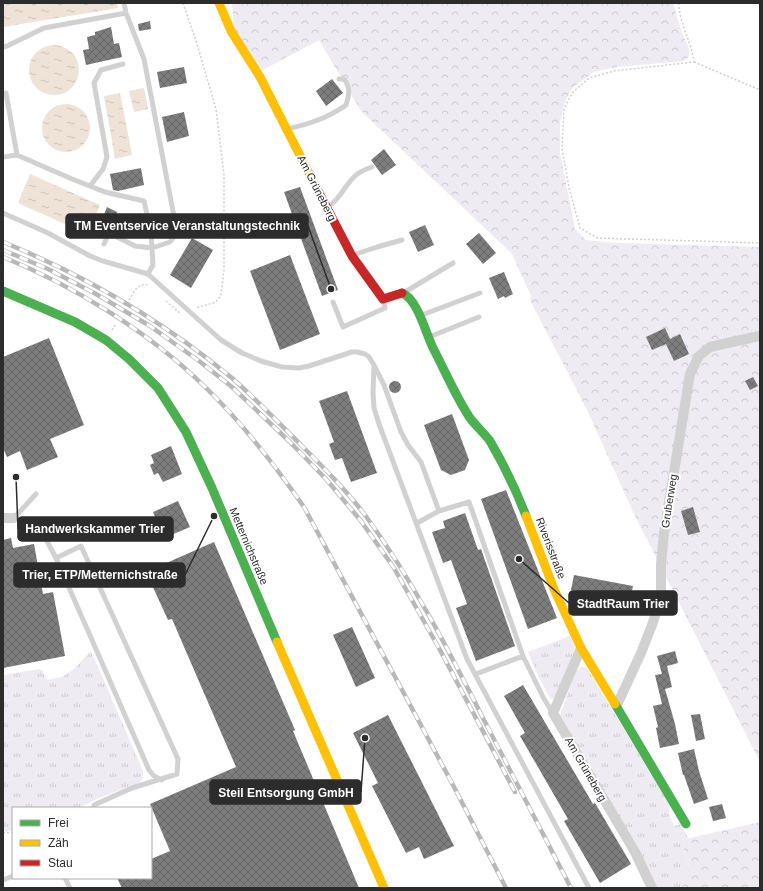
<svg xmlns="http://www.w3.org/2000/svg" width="763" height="891" font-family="Helvetica,sans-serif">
<defs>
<pattern id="grass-tufts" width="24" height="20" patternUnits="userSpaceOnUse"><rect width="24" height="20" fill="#eeebf3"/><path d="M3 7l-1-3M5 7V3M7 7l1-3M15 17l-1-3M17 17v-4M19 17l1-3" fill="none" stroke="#cccad0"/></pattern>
<pattern id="forest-crowns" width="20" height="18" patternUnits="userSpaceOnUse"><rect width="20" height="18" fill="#eeebf3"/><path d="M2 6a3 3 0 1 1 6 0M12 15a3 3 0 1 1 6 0" fill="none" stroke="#cccad0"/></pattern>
<pattern id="water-ripples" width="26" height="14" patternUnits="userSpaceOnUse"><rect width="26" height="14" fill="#efe2d7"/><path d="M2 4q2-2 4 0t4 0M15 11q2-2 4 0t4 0" fill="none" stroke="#cdc2b9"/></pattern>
<pattern id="building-cross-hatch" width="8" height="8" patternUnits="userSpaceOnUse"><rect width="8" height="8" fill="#7d7d7d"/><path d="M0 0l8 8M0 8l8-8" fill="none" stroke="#676767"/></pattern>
</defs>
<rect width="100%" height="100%" fill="#fff"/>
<path fill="url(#grass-tufts)" d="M570,636L575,648L556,697L552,699L550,698L539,678L528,652Z
M91,651L143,771V778L139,783L99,798L78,808H13V830L3,832V675L39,669L42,670L47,680L62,677L74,669Z
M581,667L587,668L670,805L669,814L674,826L681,824L688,838L681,840L689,865L682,888H657L633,840L560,717L561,712L575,673Z"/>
<path fill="url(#forest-crowns)" d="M232,3H673L682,33L689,49V57L684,61L616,67L594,72L572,88L564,104L560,123V153L575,229L586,240L616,243L760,247V762L634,514L587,410L530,300L531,296L512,254L361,111L319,40L261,71L234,31Z
M760,822V888H682L689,865L681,840Z"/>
<path fill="url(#water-ripples)" d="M3,3H117L118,8L3,27Z
M29 70a25 25 0 1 1 50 0a25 25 0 1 1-50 0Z
M144,88L148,109L134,112L129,91Z
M120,93L132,155L115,159L104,96Z
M42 128a24 24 0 1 1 48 0a24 24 0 1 1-48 0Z
M30,174L100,205L87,234L18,203Z"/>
<path fill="url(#building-cross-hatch)" d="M150,21L151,29L139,31L138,24Z
M111,27L114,44L119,43L122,57L86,65L83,50L89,49L87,37L95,35V32Z
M184,67L187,83L160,88L157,72Z
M332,79L343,93L326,106L316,91Z
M184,112L189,136L167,142L162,117Z
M384,149L396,165L382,175L371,160Z
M141,168L144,185L118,191L113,190L110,174Z
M300,187L338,290L322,296L284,192Z
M107,207L117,212L111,226L101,222Z
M425,225L434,245L418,252L409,232Z
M479,233L496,253L483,264L466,244Z
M192,238L213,250L191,288L170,275Z
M290,255L320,334L280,350L250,271Z
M504,272L513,294L505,298L504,296L498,299L489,278Z
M665,328L670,339L680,334L689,354L674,361L666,344L652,350L646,337Z
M49,338L84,425L50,439L58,457L27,470L20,451L7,457L3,448V357Z
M753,377L758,386L750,390L745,381Z
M389 387a6 6 0 1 1 12 0a6 6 0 1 1-12 0Z
M347,391L377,473L351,482L342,458L335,460L329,444L334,442L319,401Z
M452,414L469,460L465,470L451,475L441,470L424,425Z
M171,446L182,474L163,482L158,473L154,475L150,465L154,463L151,455Z
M506,490L557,618L528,629L481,499Z
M178,501L190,527L164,538L153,512Z
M693,507L700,532L688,535L681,511Z
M465,513L478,550L481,549L515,646L476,661L456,608L467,604L451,560L443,563L432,532L445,528L443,521Z
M11,538L13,548L34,544L43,594L53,592L65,656L3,668V540Z
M214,542L295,730L293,731L359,888H122L117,878H151V859L170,851L150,804L236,767L172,619L168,620L146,572Z
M574,575L633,586L630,600L571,590Z
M352,627L375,678L356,687L333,635Z
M675,651L678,663L667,666L672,687L665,689L675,724L679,744L660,748L656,728L658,727L653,706L662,704L655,675L662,674L657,656Z
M523,685L593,804L595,803L631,864L600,883L564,821L568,819L520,736L525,733L504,696Z
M700,714L705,739L696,741L691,715Z
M388,715L454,846L424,859L419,847L406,853L372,786L378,783L353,733Z
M694,749L699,771L708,799L694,804L684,775H683L678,753Z
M722,804L726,818L713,821L709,807Z"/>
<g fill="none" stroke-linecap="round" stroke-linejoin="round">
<path stroke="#cfcfcf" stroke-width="1.5" stroke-dasharray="2 2" stroke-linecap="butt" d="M183,3L197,44L216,109L224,175V270L221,295L216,302L196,308
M679,3C679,24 692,42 694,62L614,71L589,78L573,92L564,108L562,148L569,188L580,228L597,238L760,243
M694,62L760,90
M129,300C134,292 138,282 149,285
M166,301L180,313
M112,330L115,325
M570,593L620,607
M3,833L13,832"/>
<path stroke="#d1d1d1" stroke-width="5" d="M124,3L126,13
M3,47L7,46L44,28L126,13L144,59L176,227V234L170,242L152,248L135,246L109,233L104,244
M6,93L17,155L72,179L105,192L144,201L151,232L153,265L148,274
M287,129C309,124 328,118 346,105C349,95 351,88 344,79H339
M3,157L17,155
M90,186L103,169L107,157L94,83L101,70L123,64
M328,207C342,197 344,186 355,176C360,171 366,169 372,167
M3,213L48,233L90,256L103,261L148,274L221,340L242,353L261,361L282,367L299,368L309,366L352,352H357L365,354L369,357L374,365L373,393L374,408L379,424L467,659L589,888
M353,255L377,247L402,240
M405,292L453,263
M333,302L343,327L385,308L383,299
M422,315L480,293
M429,337L479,317
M375,367L384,385L401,432L408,445L421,462L439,511
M36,494L14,518L39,526L56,558
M417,523L439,511L469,502L523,656L476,674
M523,656L543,697L552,712
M94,808V805L132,788L177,774L178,759L81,546L56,558L149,770L154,776L162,780
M65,878L70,888
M3,880L13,876"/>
<path stroke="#d1d1d1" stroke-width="10" d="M3,518H14
M581,648L553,713L635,852L652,888
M617,705L641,653L652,625L661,598V564L664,533L690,374L699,356L710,347L759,336"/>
<path stroke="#4caf50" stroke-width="9" d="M3,291L75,322L106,340L129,359L158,388L186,432L212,488L277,642
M402,293C418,299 426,335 434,350C445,371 457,399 470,418C476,426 484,433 490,441C504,465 516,490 526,516
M615,704L686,824"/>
<path stroke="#ffc107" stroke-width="9" d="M219,3L231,31L260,77L316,187
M526,516L554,589L581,648L615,704
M277,642L384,888"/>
<path stroke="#c62828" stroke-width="9" d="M316,187L352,256L383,299L402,293"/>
<g stroke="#b8b8b8" stroke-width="4.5">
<path id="rail" d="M3,242C84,275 164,322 232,378C256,399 279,423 302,446C324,468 346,490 365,515C412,579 449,651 485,722C514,777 542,833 571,888
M3,250L48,269L96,294L150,326L199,361L232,387L290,442L326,479L361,521L394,568L440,650L515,792
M3,257C74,286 149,332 204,386C242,422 274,464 304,507L453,785L506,888"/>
</g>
<use href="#rail" stroke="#fff" stroke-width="3" stroke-dasharray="9" stroke-linecap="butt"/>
</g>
<g text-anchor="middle" stroke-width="4" stroke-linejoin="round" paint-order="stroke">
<g font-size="11" fill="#2c2c2c" stroke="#fff">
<text transform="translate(317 188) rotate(63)" y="4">Am Grüneberg</text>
<text transform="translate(669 501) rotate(-81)" y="4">Gruberweg</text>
<text transform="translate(249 546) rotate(67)" y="4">Metternichstraße</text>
<text transform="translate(551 548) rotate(69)" y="4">Riverisstraße</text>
<text transform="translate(586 769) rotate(60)" y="4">Am Grüneberg</text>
</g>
</g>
<path fill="none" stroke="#2c2c2c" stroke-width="1.5" d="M331 289L308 226M16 477L18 529M214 516L185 575M519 559L569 603M365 738L361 792"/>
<g fill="#2c2c2c" stroke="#fff" stroke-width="1.5">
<circle cx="331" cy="289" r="4"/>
<circle cx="16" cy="477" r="4"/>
<circle cx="214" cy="516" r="4"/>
<circle cx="519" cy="559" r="4"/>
<circle cx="365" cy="738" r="4"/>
</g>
<g fill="#2c2c2c" stroke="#2c2c2c" stroke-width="1.5">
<rect x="66" y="214" width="242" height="24" rx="4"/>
<rect x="18" y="517" width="155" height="24" rx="4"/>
<rect x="14" y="563" width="171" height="24" rx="4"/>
<rect x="569" y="591" width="108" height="24" rx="4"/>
<rect x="210" y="780" width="151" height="24" rx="4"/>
</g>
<g font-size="12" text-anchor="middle" font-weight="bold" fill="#fff">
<text x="187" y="230">TM Eventservice Veranstaltungstechnik</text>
<text x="95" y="533">Handwerkskammer Trier</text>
<text x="100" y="579">Trier, ETP/Metternichstraße</text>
<text x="623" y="608">StadtRaum Trier</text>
<text x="286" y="797">Steil Entsorgung GmbH</text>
</g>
<rect width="763" height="891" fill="none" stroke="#2c2c2c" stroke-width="8"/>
<rect x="12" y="807" width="140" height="72" fill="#ffffff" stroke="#ababab"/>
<rect x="20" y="820" width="20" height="6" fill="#4caf50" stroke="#ababab"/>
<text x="48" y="827" font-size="12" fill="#2c2c2c">Frei</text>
<rect x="20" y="840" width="20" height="6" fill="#ffc107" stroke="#ababab"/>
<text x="48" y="847" font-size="12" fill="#2c2c2c">Zäh</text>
<rect x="20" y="860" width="20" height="6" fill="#c62828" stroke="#ababab"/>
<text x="48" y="867" font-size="12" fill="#2c2c2c">Stau</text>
</svg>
